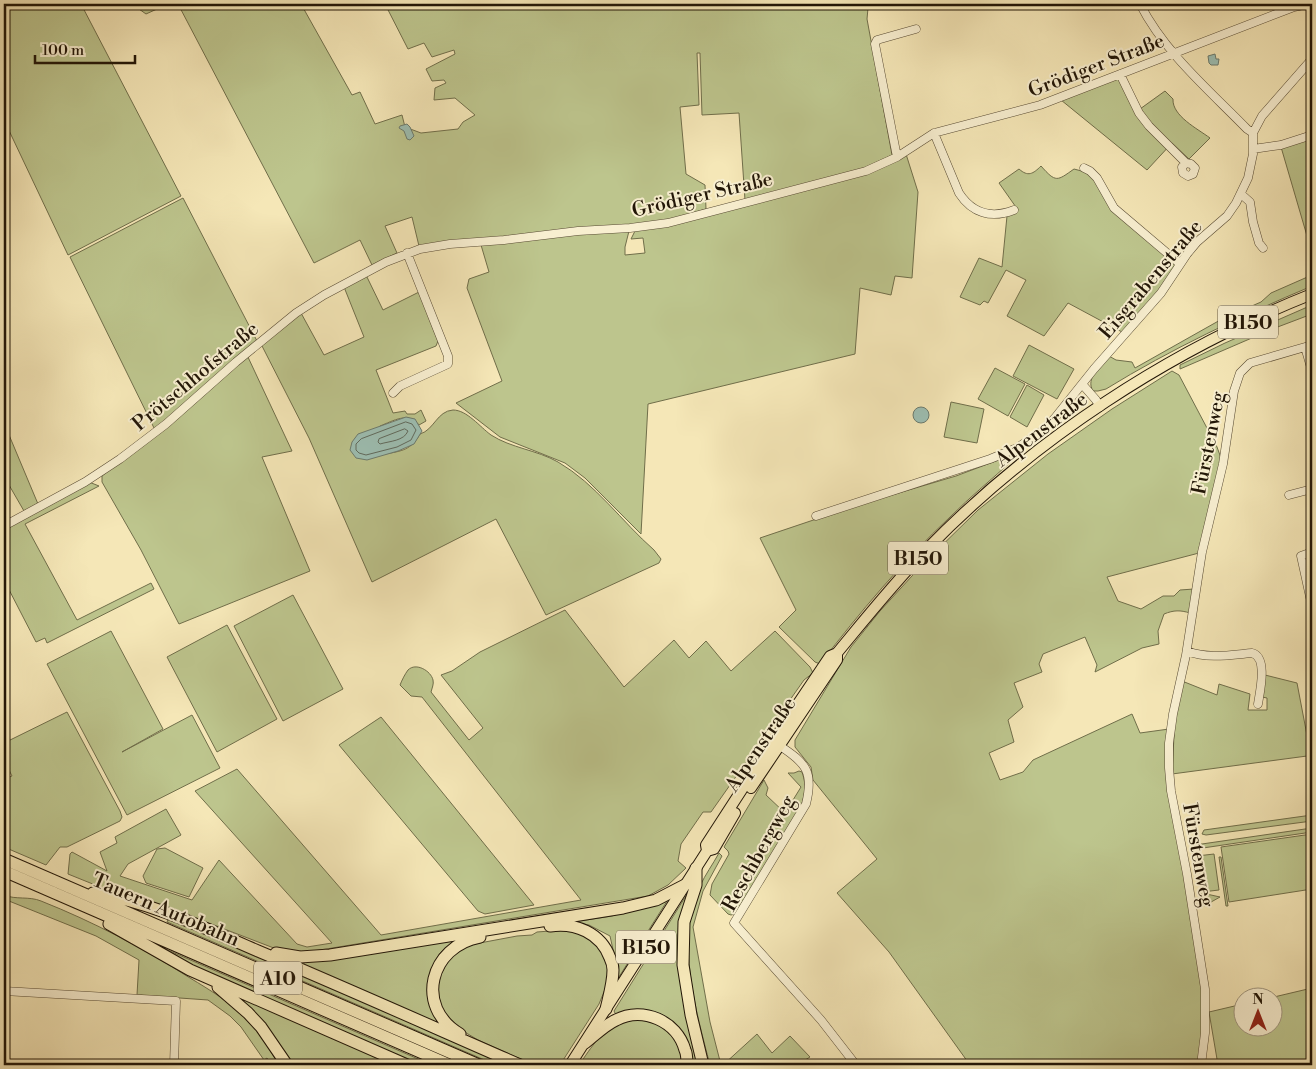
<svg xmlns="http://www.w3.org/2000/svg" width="1316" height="1069" font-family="'Libre Bodoni',serif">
<rect width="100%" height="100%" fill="#f5e7b7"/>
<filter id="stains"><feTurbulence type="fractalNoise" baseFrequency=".004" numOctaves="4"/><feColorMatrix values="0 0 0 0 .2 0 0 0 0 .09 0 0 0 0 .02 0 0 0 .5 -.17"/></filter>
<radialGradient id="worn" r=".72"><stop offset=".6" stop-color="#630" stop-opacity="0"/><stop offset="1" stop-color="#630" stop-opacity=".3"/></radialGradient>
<path fill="#bdc58d" stroke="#706e4a" d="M4,4H81L181,196L68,255L4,120Z
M132,4H168L146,14Z
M178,4H301L352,95L360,92L375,124L402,115L405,127L421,133L458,129L463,122L475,115L455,98L434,100L435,88L446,83L444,80L432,81L426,69L455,54L454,50L432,57L424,43L408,49L385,4H876V6L868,8L867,19L892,155L864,168L745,200L739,113L702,115L700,53H697L699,105L680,107L686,174L705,185L706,209L669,220L636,225L588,227L419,246L412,217L385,226L397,253L372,265L360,240L314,263Z
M1118,77L1140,109L1165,91L1173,99C1172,116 1198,129 1210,138L1189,159L1172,143L1147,170L1061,100Z
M1307,140L1312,153V253L1281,147Z
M906,154L918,192L912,278L895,276L891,295L860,288L855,354L648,404L641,534L585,478L565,463L500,437L456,403L502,381L467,288L469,279L489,272L481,245L584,233L629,231L625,247V255L645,253L643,238L631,239L635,231L817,187Z
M1041,166C1056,183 1057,181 1074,169L1089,173L1096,181L1109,206L1173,261L1175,265L1160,292L1122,332L1068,303L1044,336L1007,316L1026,280L1006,270L988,303L984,301L980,305L960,297L979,258L1002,267L1007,216L1018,210L999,183L1019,169C1028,177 1033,174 1041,166Z
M183,198L257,341L155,430L70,257Z
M366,275L383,310L419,292L438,341L436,346L376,370L393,413L405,411L407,414H415L421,410L426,421L419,425C409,411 393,421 380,426L385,454C402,451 411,450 420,434C434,430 437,411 453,410C467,410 480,427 491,435C511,448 537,450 558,462C596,484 622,522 654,550L661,559L659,563L546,615L496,519L372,582L309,438L261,344L301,313L324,355L364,337L344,287Z
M1312,275V286C1241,316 1171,349 1106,389L1098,391H1093C1085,378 1101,366 1109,356L1116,360L1132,362L1135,368L1222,319L1261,302L1271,293Z
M1312,305V314L1275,328L1180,369V365L1225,343Z
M1029,345L1074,369L1057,399L1013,376Z
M247,355L292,451L262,457L310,571L179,624L141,550L102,482V476Z
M995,368L1025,384L1008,416L978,399Z
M1172,371L1179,375L1217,447L1221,458L1199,553L1107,577L1118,601L1141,609L1163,596H1174L1180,590L1194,589L1190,613C1180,610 1174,610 1164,614L1158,631L1159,644L1142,648L1095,672L1097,665L1085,637L1043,654L1039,664L1042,672L1014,683L1023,707L1008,720L1014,742L989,753L1000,780L1023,772L1033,760L1132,714L1140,733L1169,729L1167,751L1203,994V1019L1199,1065H970L889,952L837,893L877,859L813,780L811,767L795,747V740L851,647L880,611L922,565L978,510L1048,454L1112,409Z
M1027,385L1044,395L1027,427L1010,417Z
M951,402L984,409L977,443L944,437Z
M4,423L38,504L24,511L9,485L4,482Z
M1009,456L1013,460C992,479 970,497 950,517C902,562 860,612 820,664L815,662L779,627L796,610L760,538L858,505L956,476Z
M89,482L99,486L25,524L77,620L151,583L154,589L47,643L45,638L36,642L4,580V530Z
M293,595L343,689L283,721L234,626Z
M565,610L624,687L674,640L689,658L706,641L731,671L775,631L810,667L813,673L804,680L711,812H703L681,844L678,861L686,868L668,885L648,896L308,952L279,950L180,912L115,893L68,874L70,854L72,852L107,871L100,852L117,843L115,837L166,809L181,835L128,864L120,876L192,900L219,860L297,944L307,947L332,943L195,791L237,769L381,935L581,900L422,697L411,696L400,685C402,680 405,674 408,670C416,662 431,671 433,680C434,684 432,688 431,692L469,740L483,728L441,675L452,671L480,652Z
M227,625L277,719L217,752L167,657Z
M111,631L163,729L122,752L192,715L220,768L127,815L47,664Z
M1265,675L1297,683L1310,751L1312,754V769L1309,770L1307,756L1172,774L1175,717L1182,681L1217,695L1219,684L1250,694L1248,710H1267V698L1262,697Z
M67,712L120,811L122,817L120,821L67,847H60L46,865L4,847V779L12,776L4,760V743Z
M381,717L534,905L485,914L478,911L339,745Z
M799,771L802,772C807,786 805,797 799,811L735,914L731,915L728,914L710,895L712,884L729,854L728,851L724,847L764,780L768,788L766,795L785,813L801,787L788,773H794Z
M1312,815V821L1206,835L1202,834L1204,830Z
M1312,828V832L1196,849L1195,845Z
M1312,834V889L1229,902L1221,847Z
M165,848L203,868L189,897L146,883L143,876L157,849Z
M719,853L722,856L703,891L693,927L710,1022L721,1065H710C696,1011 675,939 700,886C705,875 713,864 719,853Z
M1214,854L1219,890L1202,892L1197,856Z
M1219,857H1221L1228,906H1226Z
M689,891L680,938L700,1065H691C692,1045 684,1035 671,1021L616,1015L614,1011Z
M1202,893L1220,897L1204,906Z
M4,895C16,900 29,896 41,901C94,922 143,948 190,978C210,990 230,1002 246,1019C260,1032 269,1049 279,1065H272L267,1058L264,1060L241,1027L230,1016L208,1000L137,995L139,960L96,936L4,899Z
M669,898L617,980L616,963L610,936L589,925L567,923L612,916Z
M169,917L514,1065H496L167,922Z
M563,930L576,932L598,944L609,966L606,987L599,1004L560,1065H534L478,1040L458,1028L443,1011L438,997L437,982L449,958L469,945L517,936L532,935L537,932Z
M465,937C458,941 448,945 442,951C424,970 437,1000 441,1022L439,1025L299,964L300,962Z
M156,945L432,1065H414L219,981Z
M1312,988V1065H1218L1209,1012L1243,1004L1244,1026H1274V997Z
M229,991L392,1063L390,1065H292Z
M645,1019L668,1029L683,1052V1065H579C591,1048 603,1027 625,1021C631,1020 639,1020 645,1019Z
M757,1034L772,1053L790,1036L810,1057L797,1065H723Z"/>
<path fill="#9dbfb3" stroke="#6c7b6e" d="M1215,54L1216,59H1219L1218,65H1211L1209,63L1208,56Z
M407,124L410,127L414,136L410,140L407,139L404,131L399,128L400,126Z
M913 415a8 8 0 1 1 16 0a8 8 0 1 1-16 0Z
M406,417L415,419L422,431L414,444L398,451L367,460L356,458L350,450L352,442L358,434Z"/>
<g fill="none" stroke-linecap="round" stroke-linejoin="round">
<path stroke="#606a5d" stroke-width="1" d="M406,422L412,424L416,430L411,440L397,447L366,455L359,453L356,450V444L361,439Z
M405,429L408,431C404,441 390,441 380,444L378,442L379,439Z"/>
<g stroke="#574a33" stroke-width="9">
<path id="minor" d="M1140,4C1165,53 1209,90 1247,129L1253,133
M1120,74L1139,113L1149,126L1186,163L1191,164L1195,168L1193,174L1188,176L1183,173L1182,167L1186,163
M934,133L959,193C972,213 991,219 1014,210
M1253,149L1281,145L1312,135
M897,157L875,44L877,40L916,29
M1084,168L1090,171L1097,178L1114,208L1180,264
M1241,194L1250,202L1253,222L1259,243L1263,248
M1305,347L1312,371
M1082,384L1096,400L1100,407
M393,393L400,386L448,364V356L407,253
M1289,495L1312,489
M816,516L990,459L1017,448L1042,431L1054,419L1094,369L1161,293L1187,254L1197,242L1227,216L1236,203L1248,178L1253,154V133L1262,116L1312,59
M4,526L85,482L120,459L166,424L236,362L296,313L324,295L386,262L420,249L450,244L504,240L578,231L630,228L668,223L866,171L897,157L934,133L1040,105L1294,7L1308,4
M1312,552L1301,556L1312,606
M1187,651C1207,659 1230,655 1252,653C1268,657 1260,691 1258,704
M780,746C806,763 814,772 806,804L734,923L821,1020L856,1065
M4,991L176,1001L174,1065
M1201,1065L1205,1033V989L1187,874L1171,791L1169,768V743L1173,714L1186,655L1202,552L1223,464L1234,391L1240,373L1250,363L1312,345"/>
</g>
<g stroke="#221607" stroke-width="12">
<path id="major" d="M751,788L837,660V653
M707,851L714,849L735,813
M570,1065L707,851L706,845L789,717L830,656L837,653C866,618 894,583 926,550C1034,439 1169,351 1312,294"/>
</g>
<g stroke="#221607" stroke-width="13">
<path id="highway" d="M4,859L479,1065
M696,868V885L684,922L683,965L691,1015L703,1065
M4,871L450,1065
M93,893C149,901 207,929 258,951C346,988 433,1027 520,1065
M109,924L190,970L407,1065
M550,926C575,922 601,933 610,958C612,962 613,966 613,970C613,983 609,996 606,1009
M276,953L300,957L330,955L623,908L656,900L685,885
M218,987L248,1013L261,1027L287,1065
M460,1034C414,1007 430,946 480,937
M585,1043C595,1035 605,1025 616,1020C643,1006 677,1021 685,1050C687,1054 687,1060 687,1065"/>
</g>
<use href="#minor" stroke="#f8efd0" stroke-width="8"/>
<use href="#major" stroke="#f5e7b7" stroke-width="10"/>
<use href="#highway" stroke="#f5e7b7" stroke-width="11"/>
</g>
<g text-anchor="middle" stroke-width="4" stroke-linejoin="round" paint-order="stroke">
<g fill="#f8efd0" stroke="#625743" stroke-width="1">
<rect x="1218" y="305.5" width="60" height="33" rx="4"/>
<rect x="888" y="541.5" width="60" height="33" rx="4"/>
<rect x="616" y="930.5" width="60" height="33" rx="4"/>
<rect x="254" y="961.5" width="48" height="33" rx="4"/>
</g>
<g font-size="19" font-weight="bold" fill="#221607">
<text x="1248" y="329">B150</text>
<text x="918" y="565">B150</text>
<text x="646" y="954">B150</text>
<text x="278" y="985">A10</text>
</g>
<g font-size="20" fill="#221607" stroke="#f8efd0">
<text transform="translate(1096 65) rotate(-21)" y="7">Grödiger Straße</text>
<text transform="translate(702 194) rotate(-13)" y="7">Grödiger Straße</text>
<text transform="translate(1150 279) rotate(-50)" y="7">Eisgrabenstraße</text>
<text transform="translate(195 376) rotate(-40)" y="7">Prötschhofstraße</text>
<text transform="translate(1041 429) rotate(-37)" y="7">Alpenstraße</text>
<text transform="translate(1208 443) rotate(-79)" y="7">Fürstenweg</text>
<text transform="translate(760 744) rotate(-56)" y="7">Alpenstraße</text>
<text transform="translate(758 853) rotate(-61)" y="7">Reschbergweg</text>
<text transform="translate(1199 855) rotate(80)" y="7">Fürstenweg</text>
<text transform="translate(166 909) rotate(23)" y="7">Tauern Autobahn</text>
</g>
</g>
<rect width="1316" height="1069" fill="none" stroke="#f5e7b7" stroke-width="20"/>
<rect x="5" y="5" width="1306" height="1059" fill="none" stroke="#221607" stroke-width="2.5"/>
<rect x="10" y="10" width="1296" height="1049" fill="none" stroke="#221607"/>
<g transform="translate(1258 1012)"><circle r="24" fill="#f8efd0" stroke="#a29880"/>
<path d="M0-4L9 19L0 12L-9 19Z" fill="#8f2418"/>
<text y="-8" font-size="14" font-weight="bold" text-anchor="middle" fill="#221607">N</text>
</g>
<path d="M35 55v8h100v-8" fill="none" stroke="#221607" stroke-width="2.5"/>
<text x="42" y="55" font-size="15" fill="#221607" stroke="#f8efd0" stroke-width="4" paint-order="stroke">100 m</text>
<rect width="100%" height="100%" filter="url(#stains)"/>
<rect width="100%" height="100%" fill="url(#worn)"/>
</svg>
